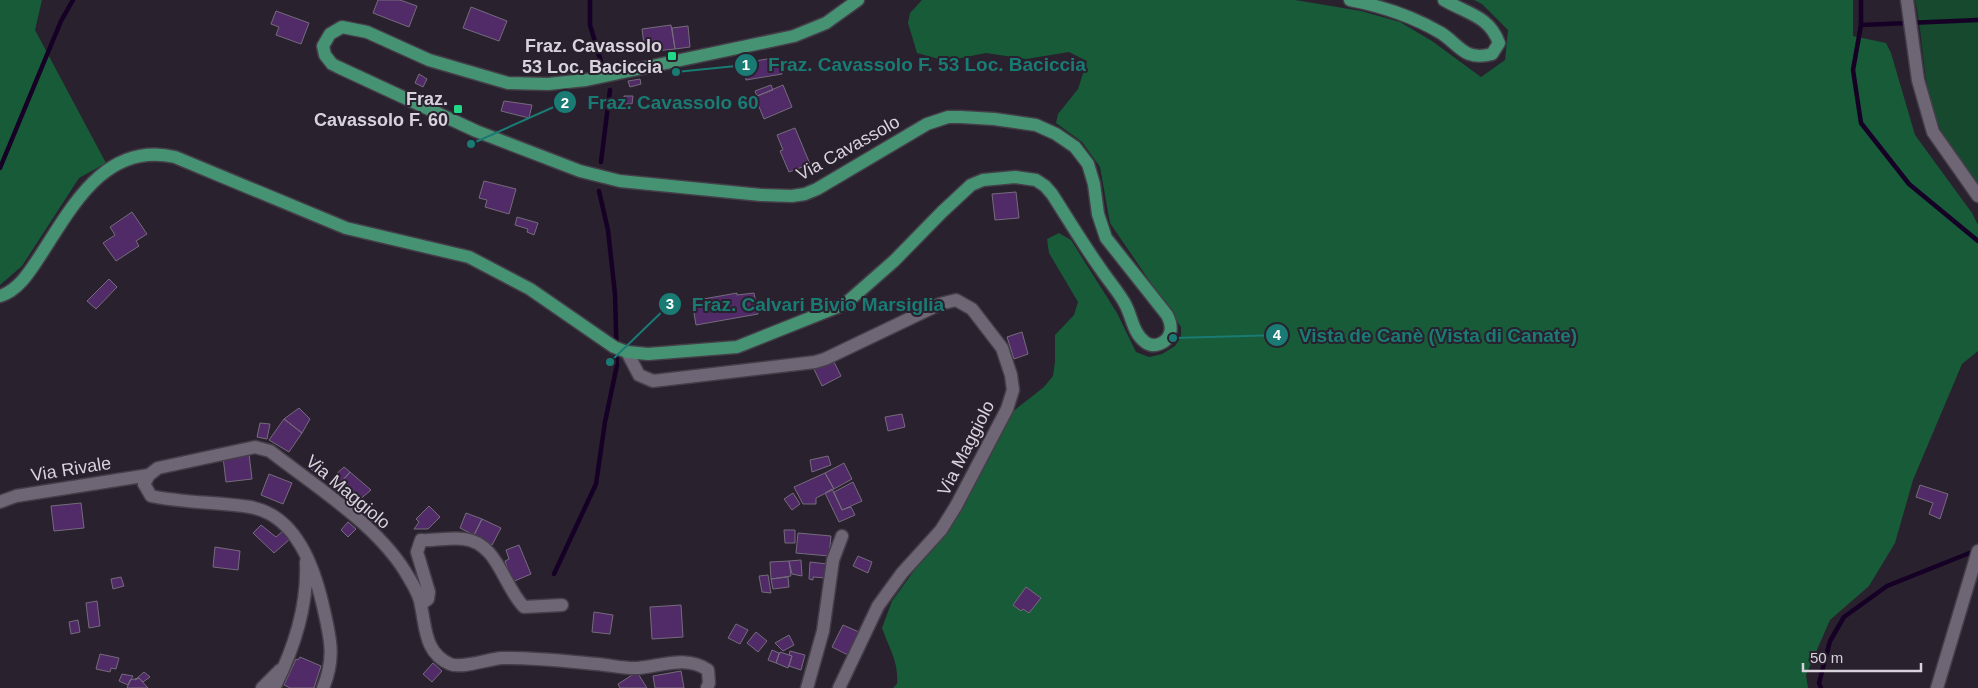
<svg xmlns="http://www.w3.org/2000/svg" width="1978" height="688" font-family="Arial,sans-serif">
<rect width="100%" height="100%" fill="#29212e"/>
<path fill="#16492e" d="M1915,0H1978V185C1964,165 1943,140 1935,117C1922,79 1924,39 1915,0Z"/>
<path fill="#175b38" d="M0,0H42L35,30L106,163L79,178L22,266L0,285Z
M922,0H1295L1361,11L1400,22L1432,41L1481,77L1505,60L1508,30L1482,4L1474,0H1853V36L1886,43L1891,53L1915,135L1972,213L1978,225V351L1962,364L1913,480L1895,543L1869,586L1830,620L1806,675L1808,688H893L897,684C899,662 889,648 882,628L892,601L916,568L956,517L1011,413L1044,387L1053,376L1055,362V335L1074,315L1078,302L1049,253L1047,239L1059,233L1071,240L1117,313L1136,352L1149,357L1162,354L1175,346L1181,337V327L1110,223L1100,167L1082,142L1056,123L1058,114L1078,89L1087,61L1069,52L1026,59L986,53L946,61L917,53L908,23L910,13Z"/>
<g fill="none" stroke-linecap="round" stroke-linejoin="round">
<path stroke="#160025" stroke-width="4.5" d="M590,0V25L601,62
M1861,0V25L1853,70L1861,123L1909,184L1978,241
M1861,25L1978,20
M601,162L610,90
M0,168L61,21L73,0
M554,574L596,484L605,422L617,365L615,294L608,230L599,191
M1821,688L1819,683L1830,641L1844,617L1887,586L1977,550"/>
</g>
<path fill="#512a68" stroke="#756c7b" d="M378,0H400L417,6L409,27L373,13Z
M471,7L507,21L499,41L463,28Z
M276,11L309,23L301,44L276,35L279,27L271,24Z
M671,25L675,49L645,52L642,29Z
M688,26L690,47L675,49L672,28Z
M779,57L782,74L746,80L743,63Z
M419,74L427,79L423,87L415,83Z
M640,79L641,84L630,87L628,81Z
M771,85L773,90L757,96L755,91Z
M783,85L792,107L764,119L755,97Z
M624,96H633L632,104H624Z
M504,101L532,105L529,118L501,111Z
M795,128L810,164L789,172L780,151L783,150L777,135Z
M484,181L516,189L509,214L485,207L487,200L479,198Z
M1016,192L1019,218L995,220L992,194Z
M132,212L147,234L136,241L139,246L116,261L103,243L115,235L110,227Z
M517,217L538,223L534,235L527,232L528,229L515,225Z
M109,279L117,287L96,309L87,301Z
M737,293V295L754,293L758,314L696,325L692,301Z
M1022,332L1028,354L1014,359L1007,337Z
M833,360L841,376L822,386L814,369Z
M299,408L310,419L302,433L284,419Z
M902,414L905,427L888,431L885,417Z
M284,419L302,433L289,452L269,440Z
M260,423L270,424L267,439L257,437Z
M249,454L252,479L226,482L223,457Z
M828,456L831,465L812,472L810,460Z
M314,458L323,467L316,474L307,465Z
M844,463L852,479L834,489L825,473Z
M344,467L350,472L340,483L334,476Z
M350,472L371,490L352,506L335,490Z
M825,473L834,489L816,498V504H803L794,487Z
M269,474L292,483L283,504L261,495Z
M853,482L862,501L842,510L834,492Z
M1920,485L1948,494L1940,519L1929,514L1933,503L1916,497Z
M832,489L842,510L851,507L855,515L839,522L825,493Z
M793,493L800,504L792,510L784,499Z
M81,503L84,528L54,531L51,506Z
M429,506L440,517L428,529H414L419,522L416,519Z
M466,513L482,519L474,535L460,528Z
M482,519L501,528L492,545L474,535Z
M348,522L356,529L348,537L341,530Z
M261,525L276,537L283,531L290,539L274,553L253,533Z
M784,530H795V543H785Z
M798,533L831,536L829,556L796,553Z
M519,545L531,574L512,582L505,561L509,559L506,550Z
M215,547L240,551L238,570L213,567Z
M858,556L872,562L868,573L853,566Z
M801,560L802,576L792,574L789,561Z
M789,561L791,576L771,579L770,562Z
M810,562L828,564L827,578L813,577V580L809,579Z
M768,575L771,593L762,592L759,576Z
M121,577L124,586L113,589L111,579Z
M788,577L789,587L773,589L771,579Z
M1026,587L1041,598L1029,613L1023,609L1021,611L1013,605Z
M97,601L100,626L89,628L86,603Z
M681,605L683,637L652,639L650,607Z
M594,612L613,615L610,634L592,632Z
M78,620L80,632L71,634L69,622Z
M736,624L748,630L740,644L728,638Z
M843,625L859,632L848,655L832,647Z
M756,632L767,641L758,652L747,643Z
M789,635L794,645L783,651L775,643Z
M772,650L779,653L776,663L768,660Z
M790,651L805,655L801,670L789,666L792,656L789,655Z
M780,652L792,656L788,668L776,663Z
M100,654L119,658L116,669L111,668L110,672L96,669Z
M300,657L321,666L314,688H290L284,685L296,659L298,660Z
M433,663L442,671L432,682L423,674Z
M681,671L684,688H655L653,676Z
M144,672L150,677L143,682L139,678L135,680Z
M637,672L647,688H620L618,684Z
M122,674L133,676L128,685L119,681Z
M139,678L148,688H127L130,680Z"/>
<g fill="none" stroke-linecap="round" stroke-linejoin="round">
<g stroke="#443e49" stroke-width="15">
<path id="minor" d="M1907,0L1918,80L1933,132L1978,196
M627,352L639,375L653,381L815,362L825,359L940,304L956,300L972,309L1002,348L1011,375L1013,390L1007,409L956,506L941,530L902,573L878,606L839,688
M0,502L16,496L149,475
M421,604L428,599L429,592L417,552L421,540C435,541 450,537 464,539C498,543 503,586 524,607L562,605
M262,688L280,670
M274,688C294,649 308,606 306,562
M323,688C336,657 330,637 323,606C314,567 296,515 250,507C217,502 184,503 151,496L144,484L149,475L158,468L255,447L270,451C316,487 381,527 409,578C414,586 420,597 421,606C426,629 425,653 450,664C461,669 488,659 502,658C533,657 565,661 597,664C610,665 625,669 638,668C662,666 686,655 708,670L709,683L707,688
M807,688L823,631L833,560L842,536
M1937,688L1978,551"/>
</g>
<g stroke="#443e49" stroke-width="15">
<path id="major" d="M1350,0C1381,6 1414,17 1441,33C1451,39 1459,50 1469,54C1477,57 1485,56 1492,54L1499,43C1489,16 1468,14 1444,0
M0,296C19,290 30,271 40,256C72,207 105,141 175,157L346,228L469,257L530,289L614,347L627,352L648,354L737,347L845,304L894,261L942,212L971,185L983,180L1015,177L1036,180L1045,186L1052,194C1068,219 1083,244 1100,268C1108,280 1117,290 1124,302C1132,315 1132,332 1145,342C1154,349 1167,343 1170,333C1172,327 1170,321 1167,315L1106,238L1098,214L1094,184L1088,164L1075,147L1056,134L1036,125L994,119L961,117H948L927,124L817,189L805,194L792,196L761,195L620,181L580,171L476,131L338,67L332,64L325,55L323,46L330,34L342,27L367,32L429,60L508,83L548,84L586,80L794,36L826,23L858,0"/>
</g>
<use href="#minor" stroke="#6f6675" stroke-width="12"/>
<use href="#major" stroke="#459372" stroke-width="12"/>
</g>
<g fill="#21d887" stroke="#29212e" stroke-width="2">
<rect x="667" y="51" width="10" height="10" rx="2.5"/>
<rect x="453" y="104" width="10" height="10" rx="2.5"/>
</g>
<g text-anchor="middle" stroke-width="4" stroke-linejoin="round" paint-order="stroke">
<g font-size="18" font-weight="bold" fill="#d7d2db" stroke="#29212e" text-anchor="end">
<text x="662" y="52">Fraz. Cavassolo<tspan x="662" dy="21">53 Loc. Baciccia</tspan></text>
<text x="448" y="105">Fraz.<tspan x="448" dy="21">Cavassolo F. 60</tspan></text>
</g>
<g font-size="18" fill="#d7d2db" stroke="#29212e">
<text transform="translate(848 148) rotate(-29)" y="6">Via Cavassolo</text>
<text transform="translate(966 448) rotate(-63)" y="6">Via Maggiolo</text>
<text transform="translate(71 469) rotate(-9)" y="6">Via Rivale</text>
<text transform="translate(348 492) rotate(40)" y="6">Via Maggiolo</text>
</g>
</g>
<path fill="none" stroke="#197b73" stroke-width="2" d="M676 72L746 65M471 144L565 102M610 362L670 304M1173 338L1277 335"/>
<g fill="#197b73" stroke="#29212e" stroke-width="2">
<circle cx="676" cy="72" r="5"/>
<circle cx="471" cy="144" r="5"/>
<circle cx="610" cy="362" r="5"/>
<circle cx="1173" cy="338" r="5"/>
<circle cx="746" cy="65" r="12"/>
<circle cx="565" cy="102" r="12"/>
<circle cx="670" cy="304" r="12"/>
<circle cx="1277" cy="335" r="12"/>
</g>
<g font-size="15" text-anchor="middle" font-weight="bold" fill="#fff">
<text x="746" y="70">1</text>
<text x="565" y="108">2</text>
<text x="670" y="309">3</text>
<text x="1277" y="340">4</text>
</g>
<g font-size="19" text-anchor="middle" font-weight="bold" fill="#197b73" stroke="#29212e" stroke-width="4" stroke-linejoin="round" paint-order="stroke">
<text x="927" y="71">Fraz. Cavassolo F. 53 Loc. Baciccia</text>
<text x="673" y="109">Fraz. Cavassolo 60</text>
<text x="818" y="311">Fraz. Calvari Bivio Marsiglia</text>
<text x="1438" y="342">Vista de Canè (Vista di Canate)</text>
</g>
<path d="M1803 663v8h118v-8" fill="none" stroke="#d7d2db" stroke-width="2.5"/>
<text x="1810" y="663" font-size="15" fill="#d7d2db" stroke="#29212e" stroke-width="4" paint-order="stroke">50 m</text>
</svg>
